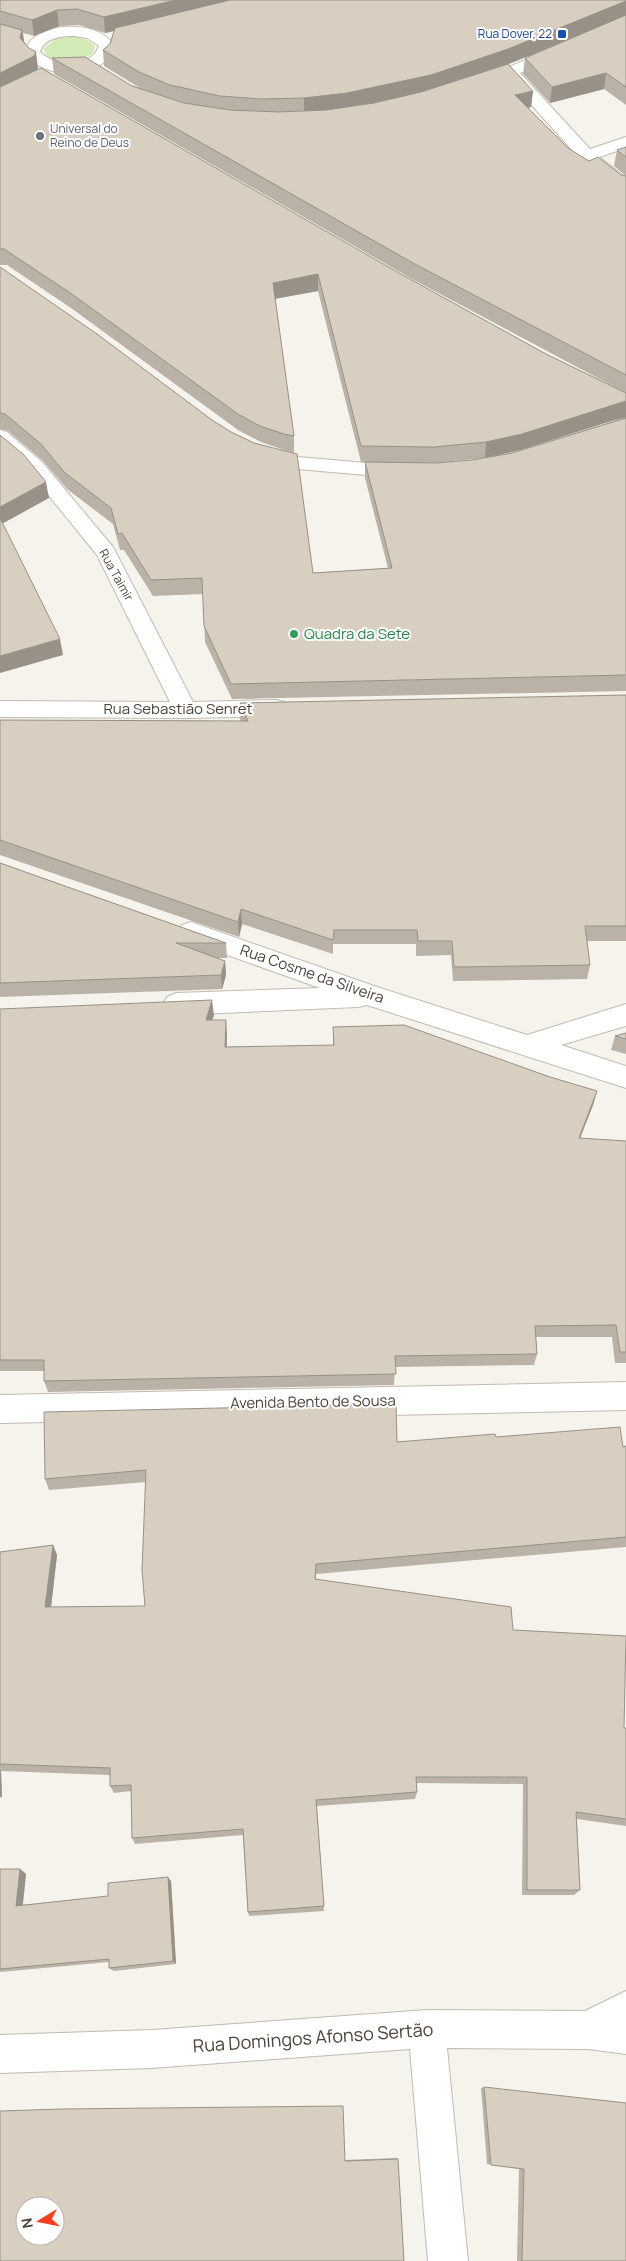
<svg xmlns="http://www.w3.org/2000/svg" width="626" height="2261" font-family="Manrope,sans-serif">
<rect width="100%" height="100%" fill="#f6f3ec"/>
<path fill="#d2eab5" d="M71,37C80,37 89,39 95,47L92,54C80,62 58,64 46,55L44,48L56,39Z"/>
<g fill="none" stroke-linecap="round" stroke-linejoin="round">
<g stroke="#c2bbae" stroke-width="2">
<path id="minor" d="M626,17V28L520,73L590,149L626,137V148L599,157L626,178V191L620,190L581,160L507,78L479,87L473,85L471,82L473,79L504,69Z
M61,27C82,26 102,28 115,46C104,81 44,81 24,53C29,35 45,31 61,27ZM74,36L87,38L99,46C91,69 55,67 40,52C44,38 61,36 74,36Z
M0,430L7,432L42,462L113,547L193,702L276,700L284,702L287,708L284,714L276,716L186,718L0,717V701L170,702L97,555L28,470L0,446Z
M261,447L298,457L401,466L408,468L411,472L408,476L401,478L297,469L254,457L251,453L254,449Z
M191,922L377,987L527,1035L626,1004V1026L561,1045L626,1066V1088L367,1005L358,1007L176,1015L167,1011L163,1004L167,997L176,993L320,988L182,939L178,932L182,925Z
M626,1382V1410L0,1423V1395Z
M626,1991V2054L588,2049L447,2048L468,2261H428L410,2049L152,2068L0,2073V2035L152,2030L427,2010L585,2011Z"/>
</g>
<use href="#minor" fill="#fff" fill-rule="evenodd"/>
</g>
<path fill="#bab2a6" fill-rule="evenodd" d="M0,0H626V105L604,89L550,103L523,74L525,58L541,51L508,64L533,91L531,107L528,108L568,148L589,161L621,175L626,176V691L232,699L205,642L203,594L153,596L124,550H120L113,524L67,489L43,461L8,431L0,429V267L313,573L388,568L365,478V462H361L318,291L275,299L294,436V453L284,450L261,442L238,430L71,308L7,265H0ZM79,25L105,33L114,31L110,44L103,50L104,66L140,88L146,90L52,58L54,74L412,279L624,392L546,354L399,273L37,70L38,68L24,42L23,33L34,36L59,26ZM626,417L512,453L485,458L520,450L608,422ZM485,458L472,460L432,463Z
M626,147V176L614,166L617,150Z
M626,695V941H587L590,965L587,979L453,981L451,955L416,956V944H333V954L242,924L239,937L0,855V720L241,721L240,719V703Z
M0,863L226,943L227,958H216L225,961L226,975L222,989L0,997Z
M0,1009L214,1015L212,1020L227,1034V1047L333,1045V1027L550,1077L597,1091L593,1105L580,1138L626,1141V1363H615L612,1337H536L537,1354L534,1365L395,1367L394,1385L48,1392L44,1381V1371H0Z
M626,1033V1054L611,1050L615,1036Z
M496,1437L626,1446V1547L316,1574V1579L513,1630L624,1728H626V1826L577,1819L580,1890L574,1895H522L523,1784L416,1783L417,1792L415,1799L317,1806L324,1911L249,1916L248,1912L243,1835L135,1844L132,1838L131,1791L114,1793L110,1786V1775L1,1771L2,1797L0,1798V1552L53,1545L57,1555L51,1607L145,1606L146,1482L49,1490L45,1479L397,1442Z
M0,1869H20L26,1874L23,1905L108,1896L171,1881L176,1964L114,1971L109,1968V1962L0,1972Z
M484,2087L626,2261H517L519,2169L487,2164L481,2088Z
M397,2158L398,2159L404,2261L345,2160Z"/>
<path fill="#979187" d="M176,0H243L105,33L104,17Z
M626,1V16L506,65L430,91L346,109L304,114V98Z
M57,10L59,26L34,36L32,20Z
M22,30L25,46L20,38Z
M36,52L38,68L36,72L0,90V73Z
M606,73L604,89L550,103L552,87Z
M533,91L531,107L514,111L515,95Z
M318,274V291L273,299V283Z
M626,401V417L608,422L520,450L485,458L486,442Z
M46,482L49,498L0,525V507Z
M60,639L63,655L0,673V656Z
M241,909L242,924L239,937L238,922Z
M225,961L226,975L222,989L221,975Z
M212,1000L214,1015L207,1034L206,1020Z
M226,1020L227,1034L226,1061L225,1047Z
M597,1091L593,1105L575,1151L579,1138Z
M53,1545L57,1555L50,1616L45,1607Z
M0,1770L1,1771L2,1797L0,1796Z
M20,1869L26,1874L22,1910L16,1906Z
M168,1877L171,1881L176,1964L173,1961Z"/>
<path fill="#d8cfc1" stroke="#979187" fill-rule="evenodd" d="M0,0H176L104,17L77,9L57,10L32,20L0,11Z
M230,0H626V1L508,49L431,75L347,93L304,98L261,99L220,96L170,85L139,72L103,50L110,44L115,28Z
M626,15V87L606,73L552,87L525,58Z
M0,24L22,30L20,38L29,48L36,52L34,56L0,73Z
M85,57L132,86L184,103L230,110L278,112L326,110L374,103L421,92L508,64L533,91L515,95L568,148L589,161L598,157L621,175L626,176V375L413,263L52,58Z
M41,68L399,273L546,354L626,393V401L522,434L486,442L434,447L361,446L318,274L273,283L294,436L284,434L260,426L238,414L69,292L4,249H0V87Z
M626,147V157L617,150Z
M0,267L97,334L212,420L231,432L254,443L297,454L313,573L392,568L365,462L436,463L472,460L512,453L626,418V675L231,684L204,626L202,578L151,580L122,533L118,534L111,508L64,472L41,444L5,414L0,413Z
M0,435L24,455L46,482L0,507Z
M0,518L60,639L0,656Z
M626,695V926H585L590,965L454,967L452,941H418L417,930H334L333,940L241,909L238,922L0,840V720L248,721L240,703Z
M0,863L226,943H176L225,961L221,975L0,983Z
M212,1000L206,1020H226L225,1047L334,1045L333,1027L404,1025L550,1077L597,1091L579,1138L626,1141V1352H620L616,1325L535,1326L537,1354L395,1356L396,1374L44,1381V1360H0V1009Z
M626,1033V1039L615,1036Z
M396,1404L397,1442L495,1434L496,1437L620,1427L623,1447L626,1446V1537L316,1564L315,1579L511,1607L513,1630L626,1636L624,1728H626V1819L576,1812L580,1890H527V1777H416L417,1792L316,1800L324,1906L248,1912L243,1829L132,1838L131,1785L110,1786V1768L0,1764V1552L53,1545L45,1607L145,1606L142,1570L146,1470L45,1479L44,1412Z
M0,1869H20L16,1906L108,1896V1883L168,1877L173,1961L109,1968V1959L0,1969Z
M484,2087L626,2103V2261H522L524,2169L491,2165Z
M343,2106L345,2161L398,2159L404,2261H0V2111L63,2109ZM25,2206H55V2236H25Z"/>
<rect fill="#1a4fb4" stroke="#fff" stroke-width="2" x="557" y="29" width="10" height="10" rx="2.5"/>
<circle fill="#6b7280" stroke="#fff" stroke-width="2" cx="40" cy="136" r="5"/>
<circle fill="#2e9e5b" stroke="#fff" stroke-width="2" cx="294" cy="634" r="5"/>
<g text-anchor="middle" stroke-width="4" stroke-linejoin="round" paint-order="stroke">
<g font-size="12" fill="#164399" stroke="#fff" text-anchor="end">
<text x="552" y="38">Rua Dover, 22</text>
</g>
<g font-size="12" fill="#5b616d" stroke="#fff" text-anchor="start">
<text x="50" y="133">Universal do<tspan x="50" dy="14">Reino de Deus</tspan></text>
</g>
<g font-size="12" fill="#4b4439" stroke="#fff">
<text transform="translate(116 575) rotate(61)" y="4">Rua Taimir</text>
</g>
<g font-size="15" fill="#27864d" stroke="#fff" text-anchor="start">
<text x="304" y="639">Quadra da Sete</text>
</g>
<g font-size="15" fill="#4b4439" stroke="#fff">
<text x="178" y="714">Rua Sebastião Senret</text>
<text transform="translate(312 974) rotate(19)" y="5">Rua Cosme da Silveira</text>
<text transform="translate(313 1402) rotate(-1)" y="5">Avenida Bento de Sousa</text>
</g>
<g font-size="18" fill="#4b4439" stroke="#fff">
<text transform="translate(313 2038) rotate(-4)" y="6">Rua Domingos Afonso Sertão</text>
</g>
</g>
<g transform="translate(40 2221) rotate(260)"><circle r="24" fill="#ffffff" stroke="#b7b4b0"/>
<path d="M0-4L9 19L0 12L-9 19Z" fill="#fc3f1d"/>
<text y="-8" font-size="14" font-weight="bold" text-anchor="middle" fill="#4b4439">N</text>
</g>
</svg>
